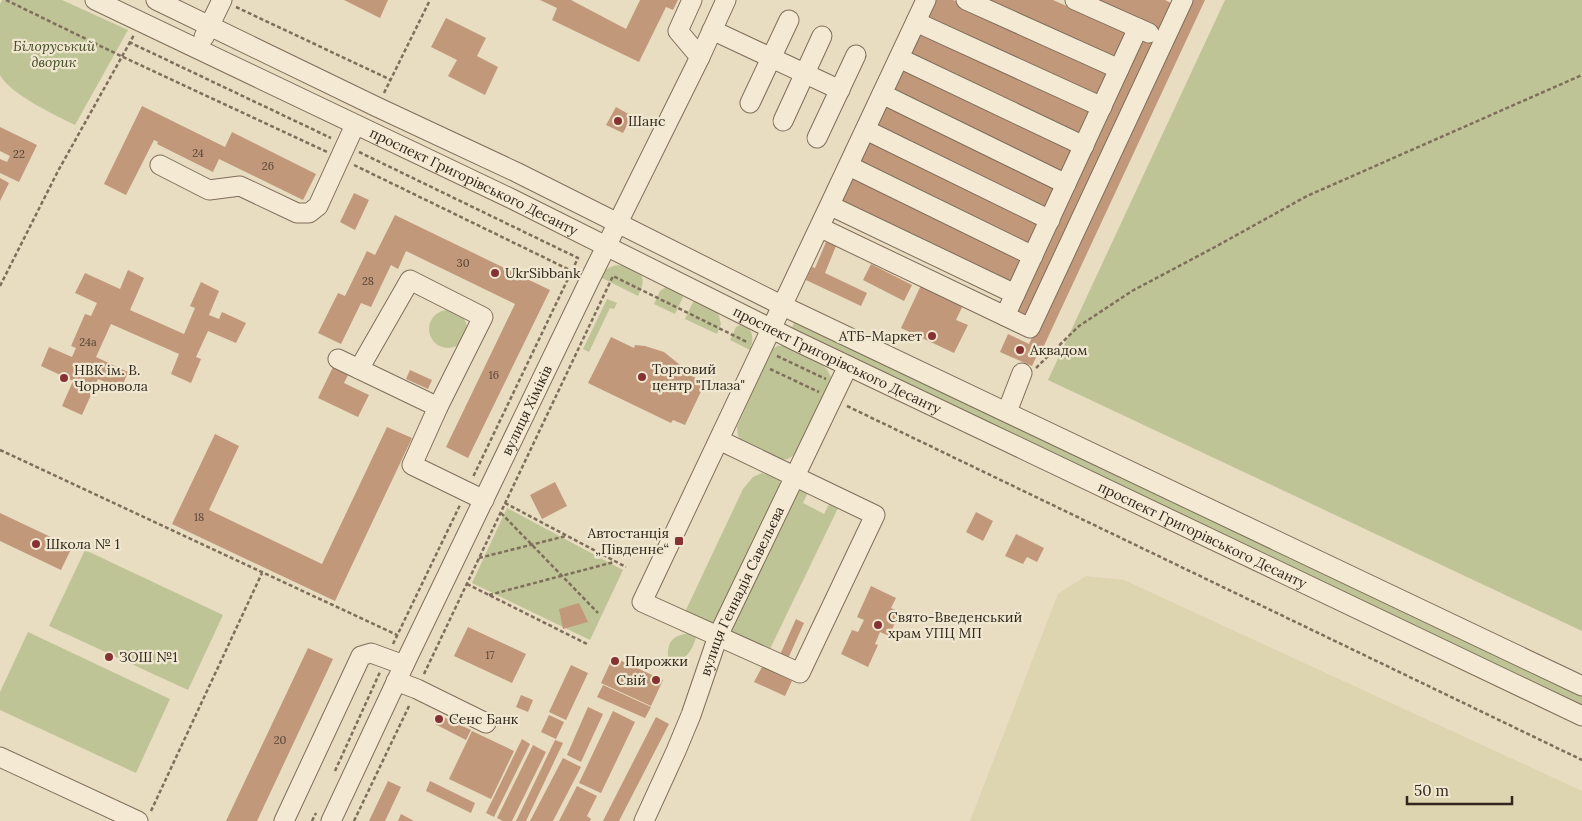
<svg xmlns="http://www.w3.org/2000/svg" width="1582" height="821" font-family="Lora,serif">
<rect width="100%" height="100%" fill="#e8dcc1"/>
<path fill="#ddd5af" d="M1086,576L1124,580L1582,791V821H970L1058,594Z"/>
<path fill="#bfc496" d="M2,0H62L128,30L75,125C55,115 10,94 0,75V4Z
M1225,0H1582V631L1048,380Z
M622,265L641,275C645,282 641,289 638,296L600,277C606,268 611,265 622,265Z
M666,287L684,295L675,314L654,304L660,291Z
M607,299L617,303L614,309L610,308L589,352L583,349Z
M694,300L718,312L721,324L717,334L685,319Z
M429 329a19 19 0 1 1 38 0a19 19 0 1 1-38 0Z
M797,322L899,368L1582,696V707L794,331L792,328L794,323Z
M742,324C754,329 754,339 750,350L730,340L736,327Z
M777,346H784C800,353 827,360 831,378L796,454L788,459L780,460L743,443L738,436L737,427L771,350Z
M762,473L780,479L781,486L715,621L712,623L685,612L743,489L753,477Z
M800,489L809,490L803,503L824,514L830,502L839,506L769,651L733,634L732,629Z
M507,508L623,570L590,640L472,583Z
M85,550L223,615L188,690L49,626Z
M28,632L170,699L136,773L0,710V692Z
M691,633L696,637C693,649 688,657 676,662L668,658C667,639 675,635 691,633Z"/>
<path fill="#c2987b" d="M344,0H388L380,18Z
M540,0H571L626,29L640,0H678L673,10L666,7L639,62L552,20L557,8Z
M936,0H953L1109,74L1097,99L927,19Z
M978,0H1053L1128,33L1115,62Z
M1093,0H1165L1175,5L1163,31Z
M1190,0H1205L1042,350L1040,349L1032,366L1000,352L1008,334L1029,344Z
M446,18L486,38L477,56L498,67L485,95L448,76L457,60L431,47Z
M920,32L1092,112L1081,136L908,57Z
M1143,38L1156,44L1028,317L1015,311Z
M904,67L1073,150L1061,175L891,93Z
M885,101L1056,187L1044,211L873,125Z
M142,106L225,147L232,132L316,174L303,200L219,159L213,172L157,144L158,142L154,140L126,195L104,184Z
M616,107L632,116L623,133L606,125Z
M0,127L37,145L19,182L0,173V159L7,162L10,156L0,151Z
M869,138L1040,222L1028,247L857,162Z
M851,175L1023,259L1010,287L837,203Z
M0,178L9,183L0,201Z
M354,193L369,200L355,230L340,222Z
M395,215L550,290L468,458L446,447L515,304L406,251L398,269L391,265L371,307L361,303L341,344L318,333L338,293L345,296L367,251L375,255Z
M826,242L836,246L825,273L867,293L861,306L806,280L812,267L815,268Z
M871,264L912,285L904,301L863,280Z
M128,270L144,278L130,310L184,334L195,308L190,306L201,282L219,291L209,315L219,319L222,312L246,323L236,343L208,331L196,357L201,359L191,383L171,374L179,354L111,324L96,357L128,372L121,389L98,379L82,415L62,406L73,381L41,366L49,347L72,357L76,348L71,346L85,314L91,316L97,303L75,293L85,273L120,289Z
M923,281L965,301L956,320L968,325L954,353L901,328Z
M611,337L634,348L635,345L645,346L664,352L684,368L683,371L705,383L685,425L673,420L671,423L588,383Z
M333,367L348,375L344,383L369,395L358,417L318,398Z
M410,370L432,380L428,389L406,379Z
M387,427L412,438L335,601L172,524L215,434L239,446L209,510L322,564Z
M555,482L567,506L542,519L530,495Z
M976,512L993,521L983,541L966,532Z
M0,513L72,547L61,570L0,541Z
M1016,534L1044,548L1037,562L1027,557L1023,564L1005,556Z
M871,586L896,598L891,608L900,612L889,636L880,632L875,644L878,645L868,667L841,654L852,630L858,632L864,620L857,617Z
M579,603L588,622L563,629L559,609Z
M796,619L804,623L786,663L778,659Z
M468,627L526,654L512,683L454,656Z
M308,648L333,659L257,821H226Z
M613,657L663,680L651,706L601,683Z
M571,665L588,673L566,720L549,712Z
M762,667L792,681L785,696L754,682Z
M603,685L651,707L645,718L597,697Z
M521,695L533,700L528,712L516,707Z
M588,707L603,714L581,762L567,755Z
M613,711L635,722L601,793L579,783Z
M439,715L471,730L466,740L435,724Z
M549,715L564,722L556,739L541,732Z
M656,717L669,724L619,821H603Z
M472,731L514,751L491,799L449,779Z
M522,739L530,744L494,817L486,813Z
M555,740L563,743L526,821H516Z
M533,745L546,752L512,821H503L497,818Z
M563,758L581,767L553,821H530Z
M388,781L401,787L385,821H369Z
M430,781L475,803L471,813L426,791Z
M577,786L597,796L587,816L591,819L590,821H559Z
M401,814L414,821H398Z"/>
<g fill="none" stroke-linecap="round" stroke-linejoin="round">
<g stroke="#7f6e5b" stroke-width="21">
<g id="minor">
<path id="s1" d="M95,0L512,199L796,341L989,433L1582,716"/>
<path d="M156,0L377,107L516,172L783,306L1582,686"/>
<path d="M692,0L678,31L700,57"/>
<path d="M966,0L1119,69"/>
<path d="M1075,0L1149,33"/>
<path d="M916,22L1102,107"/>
<path d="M712,30L840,90"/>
<path d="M204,37L222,0"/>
<path d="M899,58L1084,146"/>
<path d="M882,94L1066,184"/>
<path d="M750,103L789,20"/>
<path d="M783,121L822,36"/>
<path d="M866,130L1050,220"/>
<path d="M817,138L856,55"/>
<path d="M160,165L209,190L240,186L297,213H309L318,206L355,125"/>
<path d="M849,166L1033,256"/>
<path d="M831,206L1015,294"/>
<path d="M821,228L1030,328L1183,0"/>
<path d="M1005,316L1138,28"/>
<path d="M338,359L438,407L412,465L484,500"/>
<path d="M359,369L410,280L483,317L438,407"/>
<path d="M1007,412L1022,373"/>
<path d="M719,440L875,515L800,673L642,602C737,401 832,201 926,0"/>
<path d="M396,681L417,689L486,723"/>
<path d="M0,757L138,821"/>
<path d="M284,821L361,656L371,653L404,665"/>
<path id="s2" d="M331,821L404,665L590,279L700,57L726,0"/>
<path id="s3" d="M644,821L676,751L691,715L718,636L848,366"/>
</g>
</g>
<path stroke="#7f6e5b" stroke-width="2.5" stroke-dasharray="4 2.5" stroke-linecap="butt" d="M6,0L121,56L327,152
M236,7L391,80
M129,42L331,138
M384,93L430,0
M359,152L578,258L473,477
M354,165L576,273
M0,286L58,171L134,35
M777,356L826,379
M1036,368L1079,326L1132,291L1215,247L1307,196L1582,75
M770,369L819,392
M847,406L1582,760
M0,450L397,635
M505,503L626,567
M501,513L598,613
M479,558L566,536
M467,584L587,644
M489,595L614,562
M393,644L460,505
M424,674L613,276L747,342
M335,771L380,672
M151,811L262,573
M312,821L316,813
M354,821L410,704"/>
<use href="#minor" stroke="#f4ead3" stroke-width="19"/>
</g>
<g fill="#873232" stroke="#f0e7d0" stroke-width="2">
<circle cx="618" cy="121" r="5"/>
<circle cx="495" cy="273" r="5"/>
<circle cx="932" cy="336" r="5"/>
<circle cx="1020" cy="350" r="5"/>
<circle cx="642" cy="377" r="5"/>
<circle cx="64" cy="378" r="5"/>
<rect x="674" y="536" width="10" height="10" rx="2.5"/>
<circle cx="36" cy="544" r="5"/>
<circle cx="878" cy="625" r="5"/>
<circle cx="109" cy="657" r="5"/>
<circle cx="615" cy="661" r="5"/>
<circle cx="656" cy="680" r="5"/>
<circle cx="439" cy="719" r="5"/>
</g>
<g text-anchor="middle" stroke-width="4.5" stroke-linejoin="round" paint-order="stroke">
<g font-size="11" fill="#554334">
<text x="198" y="157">24</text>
<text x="19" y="158">22</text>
<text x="268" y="170">26</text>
<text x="463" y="267">30</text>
<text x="368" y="285">28</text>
<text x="88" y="346">24а</text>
<text x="494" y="379">16</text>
<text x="199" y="521">18</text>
<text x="490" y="659">17</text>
<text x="280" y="744">20</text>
</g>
<g font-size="14" font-style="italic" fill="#424b26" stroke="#f0e7d0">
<text x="54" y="51">Білоруський<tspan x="54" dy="16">дворик</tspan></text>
</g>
<g font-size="14" fill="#31271d" stroke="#f0e7d0" text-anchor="start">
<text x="628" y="126">Шанс</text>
<text x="505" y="278">UkrSibbank</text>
<text x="922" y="341" text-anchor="end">АТБ-Маркет</text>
<text x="1030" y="355">Аквадом</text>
<text x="652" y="374">Торговий<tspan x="652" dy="16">центр "Плаза"</tspan></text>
<text x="74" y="375">НВК ім. В.<tspan x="74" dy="16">Чорновола</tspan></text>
<text x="669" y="538" text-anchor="end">Автостанція<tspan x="669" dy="16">„Південне“</tspan></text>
<text x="46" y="549">Школа № 1</text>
<text x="888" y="622">Свято-Введенський<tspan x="888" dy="16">храм УПЦ МП</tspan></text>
<text x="119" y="662">ЗОШ №1</text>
<text x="625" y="666">Пирожки</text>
<text x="646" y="685" text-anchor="end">Свій</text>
<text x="449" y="724">Сенс Банк</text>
</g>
<g font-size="14" fill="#31271d" stroke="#f0e7d0">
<text dy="5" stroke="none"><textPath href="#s1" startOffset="420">проспект Григорівського Десанту</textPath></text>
<text dy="5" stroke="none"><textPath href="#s1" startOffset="825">проспект Григорівського Десанту</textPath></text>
<text dy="5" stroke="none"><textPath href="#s2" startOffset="455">вулиця Хіміків</textPath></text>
<text dy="5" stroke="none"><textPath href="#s1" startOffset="1230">проспект Григорівського Десанту</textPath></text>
<text dy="5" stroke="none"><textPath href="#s3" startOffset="250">вулиця Геннадія Савельєва</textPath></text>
</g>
</g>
<path d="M1407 796v8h105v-8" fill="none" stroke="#31271d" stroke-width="2.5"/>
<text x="1414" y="796" font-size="15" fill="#31271d" stroke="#f0e7d0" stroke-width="4" paint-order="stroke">50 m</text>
</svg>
